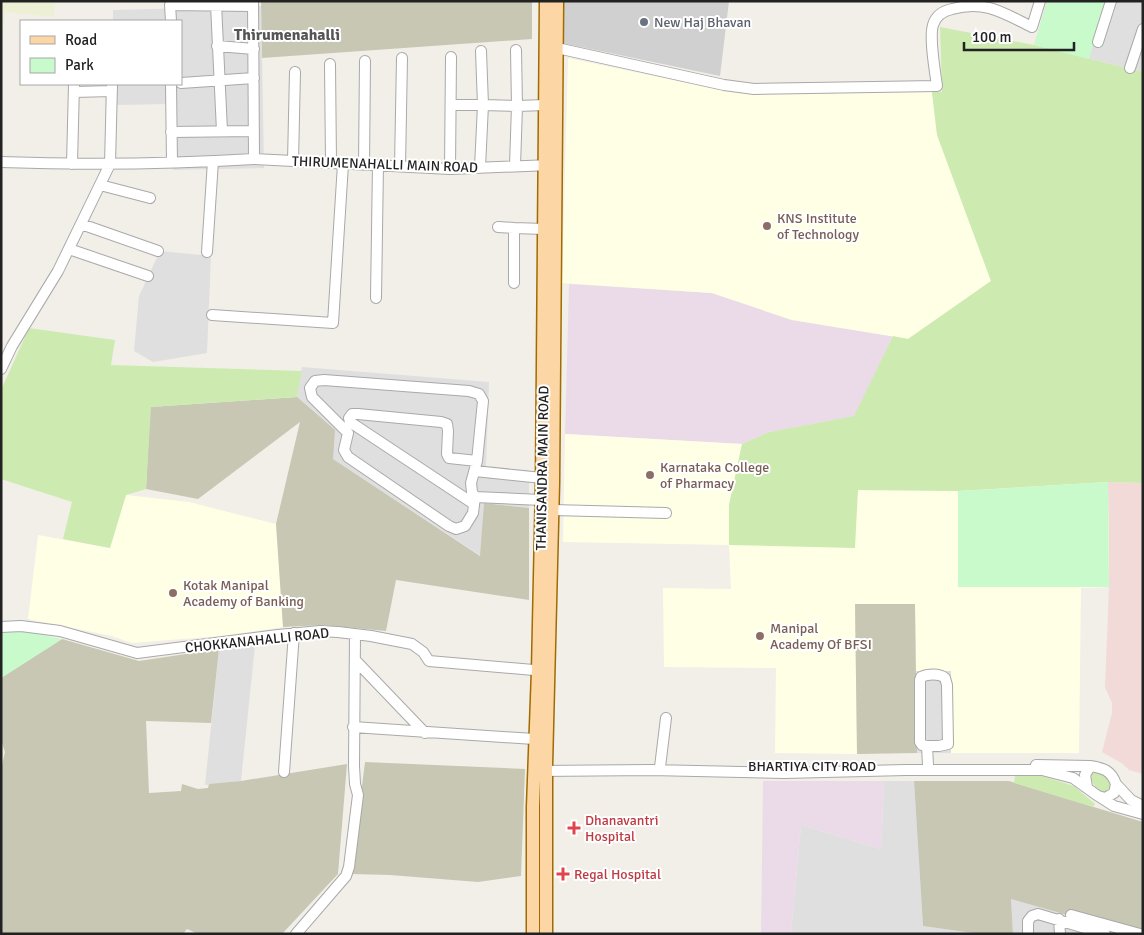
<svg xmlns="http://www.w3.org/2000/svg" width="1144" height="935" font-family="Signika,sans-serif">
<rect width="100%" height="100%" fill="#f2efe9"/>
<path fill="#e0dfdf" d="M1047,1H1143V72L1034,45Z
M261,6L264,168L173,170L171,104L115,105L114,84H181V21H113V10Z
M160,251L211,256L207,353L153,362L134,351L139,296Z
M302,367L489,382L486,467L529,470V508L484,503L481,556L333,459L297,397Z
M255,645L241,781L205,785L219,649Z
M916,671H951V753H917Z
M884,781H914L923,926L980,934H791L801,825L881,849Z
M1011,899L1132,934H1013Z"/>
<path fill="#f2dad9" d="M1108,482L1143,483V774L1129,770L1123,764L1102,752L1112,713V703L1105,687L1109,587Z"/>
<path fill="#ebdbe8" d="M569,284L712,293L792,320L893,336L855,416L769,432L742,444L565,434Z
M763,781H884L881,849L801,825L791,934H761Z"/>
<path fill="#ffffe5" d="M568,58L720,90L755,94L932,92L937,135L991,281L908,339L792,320L712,293L562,283Z
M565,434L742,444L729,505L730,545L858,490L958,491L1108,482L1109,587L1081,588L1079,753H951V671H916L915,604L855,605L857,754L775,753L776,668L664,667L663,588L731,589L729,545L563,542Z
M126,495L189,502L276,524L283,627L221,636L132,643L112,636L28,619L38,535L110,548Z"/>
<path fill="#d0d0d0" d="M562,1H729L720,76L562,43Z"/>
<path fill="#c7c7b4" d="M261,1H532V39L262,58Z
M297,397L335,430L333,459L480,556L484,503L529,508V600L396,580L386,631L323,625L283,627L276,524L300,422L198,499L146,489L150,407Z
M855,604H915L917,753L857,754Z
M62,639L139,661L219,649L211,723L146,721L149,793L181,791L182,784L198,789L208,788L209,784L241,781L347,764L338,874L282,934H198L187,929L183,934H1V770L5,752L1,740V678Z
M365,762L525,769L521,876L478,882L390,875L351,874Z
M914,781H1009L1143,822V930L1074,912L1067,915L1011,899L1013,934H980L923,926Z"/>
<path fill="#eef0d5" d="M1,1H55L54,17L5,12L1,44Z"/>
<path fill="#cdebb0" d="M940,27L1034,45L1143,72V483L1108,482L958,491L858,490L855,548L729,545V505L742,444L769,432L854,416L893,336L908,339L991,281L937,135L932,92H942Z
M29,328L115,340L111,365L302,371L297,397L151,407L146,489L126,495L110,548L63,539L72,502L1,479V390Z
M1092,771H1103L1113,787L1108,794C1097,791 1094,787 1090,776Z
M1015,776H1042L1074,786L1095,804L1093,807L1014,783Z"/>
<path fill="#c8facc" d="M1047,1H1106L1089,59L1034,45Z
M1108,482L1109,587H958V491Z
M1,631H23L62,639L1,678Z"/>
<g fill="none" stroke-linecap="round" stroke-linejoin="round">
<g stroke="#a9a9a9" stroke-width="12">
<path id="minor" d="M216,4L222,131
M171,21L170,5L253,6
M1098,42L1111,1
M217,46L254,49
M557,48L724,85L754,89L937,86C935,71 929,38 933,25C936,15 943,11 952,9C986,0 1003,13 1032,27L1040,1
M516,50L517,106L545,105
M330,64L331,163
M1130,68L1143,29
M181,83L254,78
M171,84L172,163
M74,92L112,91
M451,105H483L481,51
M171,132L254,131
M254,159L450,169L550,165
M293,161L295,72
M1,162C86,165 170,164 254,159L253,1
M72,164L74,84
M364,165L365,61
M400,166L402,58
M480,167L483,105L517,106L515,166
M450,169L451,57
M100,185L150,198
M81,224L158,251
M498,227L514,228
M69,249L148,276
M207,252L213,161
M514,283V228L544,229
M376,298L378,165
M212,315L333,323L343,164
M1,369L12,346L58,271L110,164L112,84
M324,380L469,391L479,394L483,401L477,461L471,483L472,492L475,497L473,513L465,526L456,529L449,526L348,457L344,450L348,433L312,397L310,388L315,381Z
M475,471L542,478
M475,497L542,500
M474,504L350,422L349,418L352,414H358L441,422L447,424L448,431L447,454L449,458L477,461
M553,510L666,513
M1,627L21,626L60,631L137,653L278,635L320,631L338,632L371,636L412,644L423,652L429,661L545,671
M356,661L425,733
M353,727L534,739
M927,746H939L948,744L947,685L945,678C939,673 927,674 921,677L920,680V742L922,745L927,746L928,765
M1036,765L1090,766
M660,767L666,718
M539,771L651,770L784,773L906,770H1042L1073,778L1098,796L1105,798L1114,793L1116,784C1111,770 1103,768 1090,766L1085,775L1087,787
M284,772L294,633
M1116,784L1131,800L1143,806
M1100,797L1114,806L1143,814
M1071,915L1140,934
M1059,919L1060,934
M296,934L346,876L349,867L358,795L355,784L354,766L355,634
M1028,934V921L1032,916L1038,914L1105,934"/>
</g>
<g stroke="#a06b00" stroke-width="15">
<path id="major" d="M533,934V807L538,671L542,484L546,1
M546,934V766L553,483L557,1"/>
</g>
<use href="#minor" stroke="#fff" stroke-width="10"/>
<use href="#major" stroke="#fcd6a4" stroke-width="12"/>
</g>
<circle fill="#6b7280" stroke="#fff" stroke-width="2" cx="644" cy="22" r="5"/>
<g fill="#8d6e63" stroke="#fff" stroke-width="2">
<circle cx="767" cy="226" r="5"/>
<circle cx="650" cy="475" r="5"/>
<circle cx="173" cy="593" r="5"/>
<circle cx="760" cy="636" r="5"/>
</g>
<g fill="#e0444e" stroke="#fff" stroke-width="2">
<path d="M571.5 820.5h5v5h5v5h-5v5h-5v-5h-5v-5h5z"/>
<path d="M560.5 866.5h5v5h5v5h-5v5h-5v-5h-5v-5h5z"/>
</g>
<g text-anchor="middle" stroke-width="4" stroke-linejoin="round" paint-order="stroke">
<g font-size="14" fill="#5b616d" stroke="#fff" text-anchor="start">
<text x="654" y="27">New Haj Bhavan</text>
</g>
<g font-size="14" fill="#222" stroke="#fff">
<text transform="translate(385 164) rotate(2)" y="5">THIRUMENAHALLI MAIN ROAD</text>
<text transform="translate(542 468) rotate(-89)" y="5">THANISANDRA MAIN ROAD</text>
<text transform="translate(257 640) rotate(-6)" y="5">CHOKKANAHALLI ROAD</text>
<text x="812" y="771">BHARTIYA CITY ROAD</text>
</g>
<g font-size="14" fill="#785e54" stroke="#fff" text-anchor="start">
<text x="777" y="223">KNS Institute<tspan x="777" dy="16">of Technology</tspan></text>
<text x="660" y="472">Karnataka College<tspan x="660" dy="16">of Pharmacy</tspan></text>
<text x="183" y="590">Kotak Manipal<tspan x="183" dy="16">Academy of Banking</tspan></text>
<text x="770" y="633">Manipal<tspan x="770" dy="16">Academy Of BFSI</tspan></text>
</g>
<g font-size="14" fill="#be3a42" stroke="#fff" text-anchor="start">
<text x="585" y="825">Dhanavantri<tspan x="585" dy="16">Hospital</tspan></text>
<text x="574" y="879">Regal Hospital</text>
</g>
<g font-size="16" font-weight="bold" fill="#555" stroke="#fff">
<text x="287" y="40">Thirumenahalli</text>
</g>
</g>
<rect width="1144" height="935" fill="none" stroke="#222222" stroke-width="5"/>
<rect x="20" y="20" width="162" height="65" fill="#ffffff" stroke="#a7a7a7"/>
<rect x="30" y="36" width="25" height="8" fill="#fcd6a4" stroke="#a7a7a7"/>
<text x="65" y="45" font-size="15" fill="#222222">Road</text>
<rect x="30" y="58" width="25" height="15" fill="#c8facc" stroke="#a7a7a7"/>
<text x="65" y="70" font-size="15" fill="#222222">Park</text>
<path d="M964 42v8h110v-8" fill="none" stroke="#222222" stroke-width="2.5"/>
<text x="972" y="42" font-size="15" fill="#222222" stroke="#ffffff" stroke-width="4" paint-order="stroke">100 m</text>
</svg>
